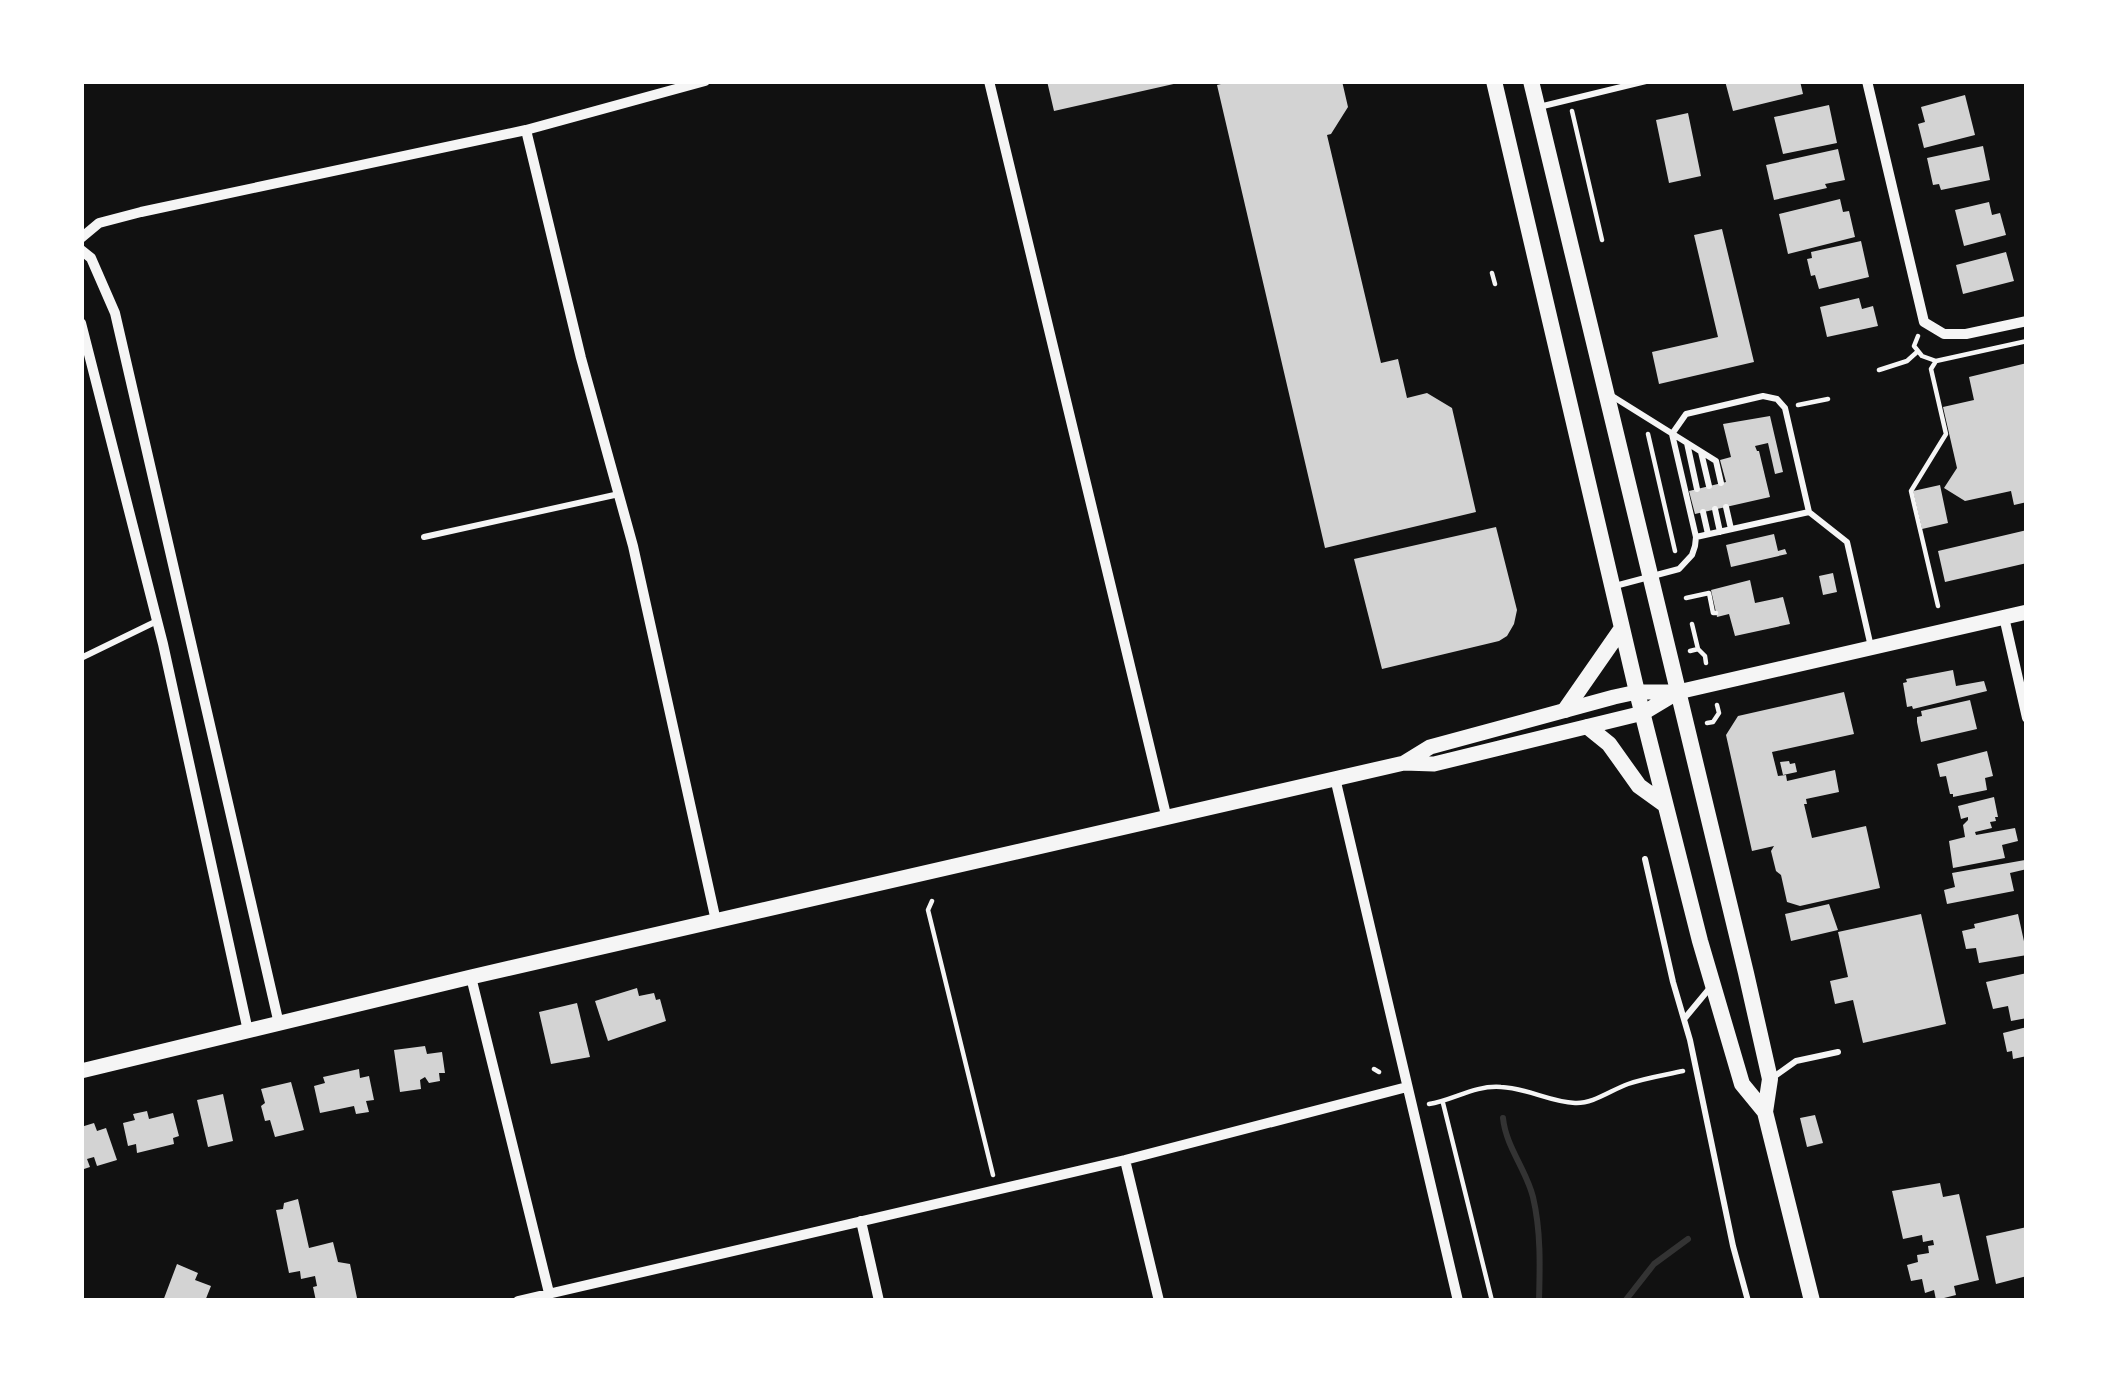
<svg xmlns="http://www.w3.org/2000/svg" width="2108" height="1382" font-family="Raleway,sans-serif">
<rect width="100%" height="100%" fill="#111"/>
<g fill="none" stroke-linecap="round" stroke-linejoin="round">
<path stroke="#333" stroke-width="6" d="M1503,1118C1506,1147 1526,1169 1533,1197C1541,1231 1540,1266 1539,1301
M1625,1301L1654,1264L1688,1239"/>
</g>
<path fill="#d3d3d3" d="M1047,81H1178V83L1054,111Z
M1233,81H1342L1348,107L1331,134L1327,135L1381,363L1398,359L1407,398L1427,393L1452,408L1476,512L1325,548L1217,85Z
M1725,81H1800L1803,94L1733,111Z
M1965,95L1975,135L1924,148L1918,124L1925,122L1921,107Z
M1829,105L1837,143L1783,154L1774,117Z
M1688,113L1701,176L1669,183L1656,120Z
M1983,146L1990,180L1941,190L1939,184L1933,185L1927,158Z
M1838,149L1845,180L1825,184L1827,188L1774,200L1766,165Z
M1840,199L1843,212L1849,211L1855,237L1788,254L1779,214Z
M1989,202L1992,215L2000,213L2006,235L1964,246L1955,210Z
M1722,229L1754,362L1659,384L1652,352L1718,337L1694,235Z
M1861,241L1869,277L1819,289L1815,275L1811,276L1807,259L1812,258L1811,252Z
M2006,252L2014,281L1963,294L1956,265Z
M1859,298L1862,309L1873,306L1878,326L1827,337L1820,307Z
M2027,363V502L2014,505L2011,491L1965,501L1944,488L1957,468L1943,407L1974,400L1969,377Z
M1770,416L1783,472L1775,474L1768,443L1755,446L1757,451H1759L1770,497L1695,514L1689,491L1726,482L1720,460L1731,457L1723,424Z
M1940,485L1948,523L1922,529L1913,491Z
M1496,527L1517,610L1514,624L1507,636L1499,641L1382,669L1354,559Z
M2027,530V563L1945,582L1938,551Z
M1774,534L1778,551L1785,549L1787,554L1731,567L1726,545Z
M1833,573L1837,592L1823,595L1819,576Z
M1750,580L1755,603L1783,597L1790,624L1735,636L1729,614L1717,617L1711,590Z
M1953,670L1956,686L1984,681L1987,691L1913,709L1912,706L1907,707L1903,683L1907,682L1906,679Z
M1844,692L1854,734L1772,752L1778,776L1786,775L1787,781L1835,770L1839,792L1806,799L1807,804H1804L1812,838L1866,826L1880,888L1800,906L1787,902L1781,875L1776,871L1771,851L1774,846L1752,851L1726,735L1738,716Z
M1970,700L1977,729L1921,742L1917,722V717L1922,716L1921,711Z
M1987,751L1993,776L1985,778L1987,790L1953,797V794H1950L1946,776L1940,777L1937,764Z
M1789,761L1790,764L1795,763L1797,772L1783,775L1780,762Z
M1994,797L1998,817H1995L1996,821L1990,822L1992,828L1975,832L1976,835L2015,828L2018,841L2002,845L2005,858L1953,868L1949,841L1965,837L1963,825L1968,820V817L1961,819L1958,806Z
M2025,860L2027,869L2010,873L2014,891L1947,904L1944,890L1955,887L1952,873Z
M1829,904L1838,930L1791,941L1785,914Z
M1921,914L1946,1024L1863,1043L1853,1000L1835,1004L1830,981L1848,977L1838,932Z
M2018,914L2027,955L1979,963L1976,948L1966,949L1962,931L1975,928L1974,924Z
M2027,973V1018L2011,1021L2008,1006L1993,1009L1986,982Z
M637,988L639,996L654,993L656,1000L660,999L666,1021L608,1041L595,1001Z
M577,1003L590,1057L551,1064L539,1012Z
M2027,1027V1056L2013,1059L2012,1051L2007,1052L2003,1033Z
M425,1046L427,1054L442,1052L445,1073H439L440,1081L429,1083L425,1077L420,1080L421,1089L400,1092L394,1050Z
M359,1069L360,1078L369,1076L374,1100L366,1101L369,1112L356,1114L354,1106L320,1113L314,1086L325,1083L323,1077Z
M291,1082L304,1130L275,1137L270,1120L265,1121L261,1106L265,1103L261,1089Z
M223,1094L233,1141L208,1147L197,1100Z
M147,1111L149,1119L173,1113L179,1136L173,1138L174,1144L137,1153L136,1144L128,1146L123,1123L135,1120L133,1114Z
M1815,1115L1823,1143L1807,1147L1800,1118Z
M94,1123L97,1131L106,1128L117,1160L97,1166L94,1157L87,1159L90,1167L81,1170V1127Z
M1940,1183L1943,1197L1959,1194L1979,1280L1954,1286L1956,1295L1936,1300L1934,1290L1925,1293L1922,1279L1911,1281L1907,1265L1918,1262L1917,1255L1929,1253L1928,1246L1934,1245L1933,1240L1923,1242L1922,1235L1903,1239L1892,1191Z
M298,1199L309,1248L333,1242L338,1262L350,1264L357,1298L316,1301L313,1287L317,1286L315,1276L301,1279L300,1271L289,1273L276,1210L283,1209L284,1203Z
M2027,1227V1276L1996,1284L1986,1236Z
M177,1264L198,1273L195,1280L211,1286L205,1301H163Z"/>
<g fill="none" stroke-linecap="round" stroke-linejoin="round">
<path stroke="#f5f5f5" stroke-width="4.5" d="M1572,111L1602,240
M1492,273L1495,284
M1918,336L1914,346L1922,356L1936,361L2027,341
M1936,361L1931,369L1946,434L1911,491L1938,606
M1879,370L1907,361L1917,352
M1798,405L1828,399
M1648,434L1675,551
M1686,598L1709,593L1713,613H1716
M1692,624L1698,649
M1690,651L1698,649L1705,656L1706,663
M1707,723L1713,722L1719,713L1717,705
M932,901L928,910L993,1175
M1374,1069L1379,1072
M1443,1103L1492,1301
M1429,1104C1454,1100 1474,1085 1501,1087C1527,1088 1550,1102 1575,1103C1593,1104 1611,1090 1628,1084C1645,1078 1665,1075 1683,1071"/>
<path stroke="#f5f5f5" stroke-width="6" d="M1539,107L1646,81
M1612,396L1716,461L1721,483
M1687,443L1697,489
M1701,452L1709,486
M1726,507L1731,529
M1715,509L1720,532
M1703,512L1708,534
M424,537L619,494
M1696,537L1809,512L1847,542L1871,647
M1615,586L1679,569L1692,555L1695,546L1696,537L1672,434L1686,414L1763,396L1777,399L1785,408L1809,512
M81,658L157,621
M1645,859L1673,982L1690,1040L1733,1246L1748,1301
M1685,1018L1709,989
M1775,1076L1796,1061L1838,1052"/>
<path stroke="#f5f5f5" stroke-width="10" d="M989,81L1166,815
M1867,81L1924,322L1944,334H1966L2027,321
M526,130L581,358L633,546L716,921
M81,238L99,223L141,212L526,130L705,81
M81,250L91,258L115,313L279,1024
M81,323L163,644L248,1031
M2004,617L2027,718
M1335,778L1458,1301
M471,977L551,1301
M1125,1160L1159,1301
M861,1221L879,1301
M518,1301L1125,1160L1407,1087"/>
<path stroke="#f5f5f5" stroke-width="15" d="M1404,763L1430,747L1614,697L1637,692H1678L2027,612
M81,1071L471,977L1404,763L1434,764L1643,713L1678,692"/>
<path stroke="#f5f5f5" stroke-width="16" d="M1494,81L1637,692L1700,941L1742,1084L1765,1112
M1531,81L1746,973L1770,1079L1765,1112L1812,1301
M1565,710L1622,628
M1588,727L1609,744L1639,786L1664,804"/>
</g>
<rect width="2108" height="1382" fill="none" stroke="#ffffff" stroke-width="168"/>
</svg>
